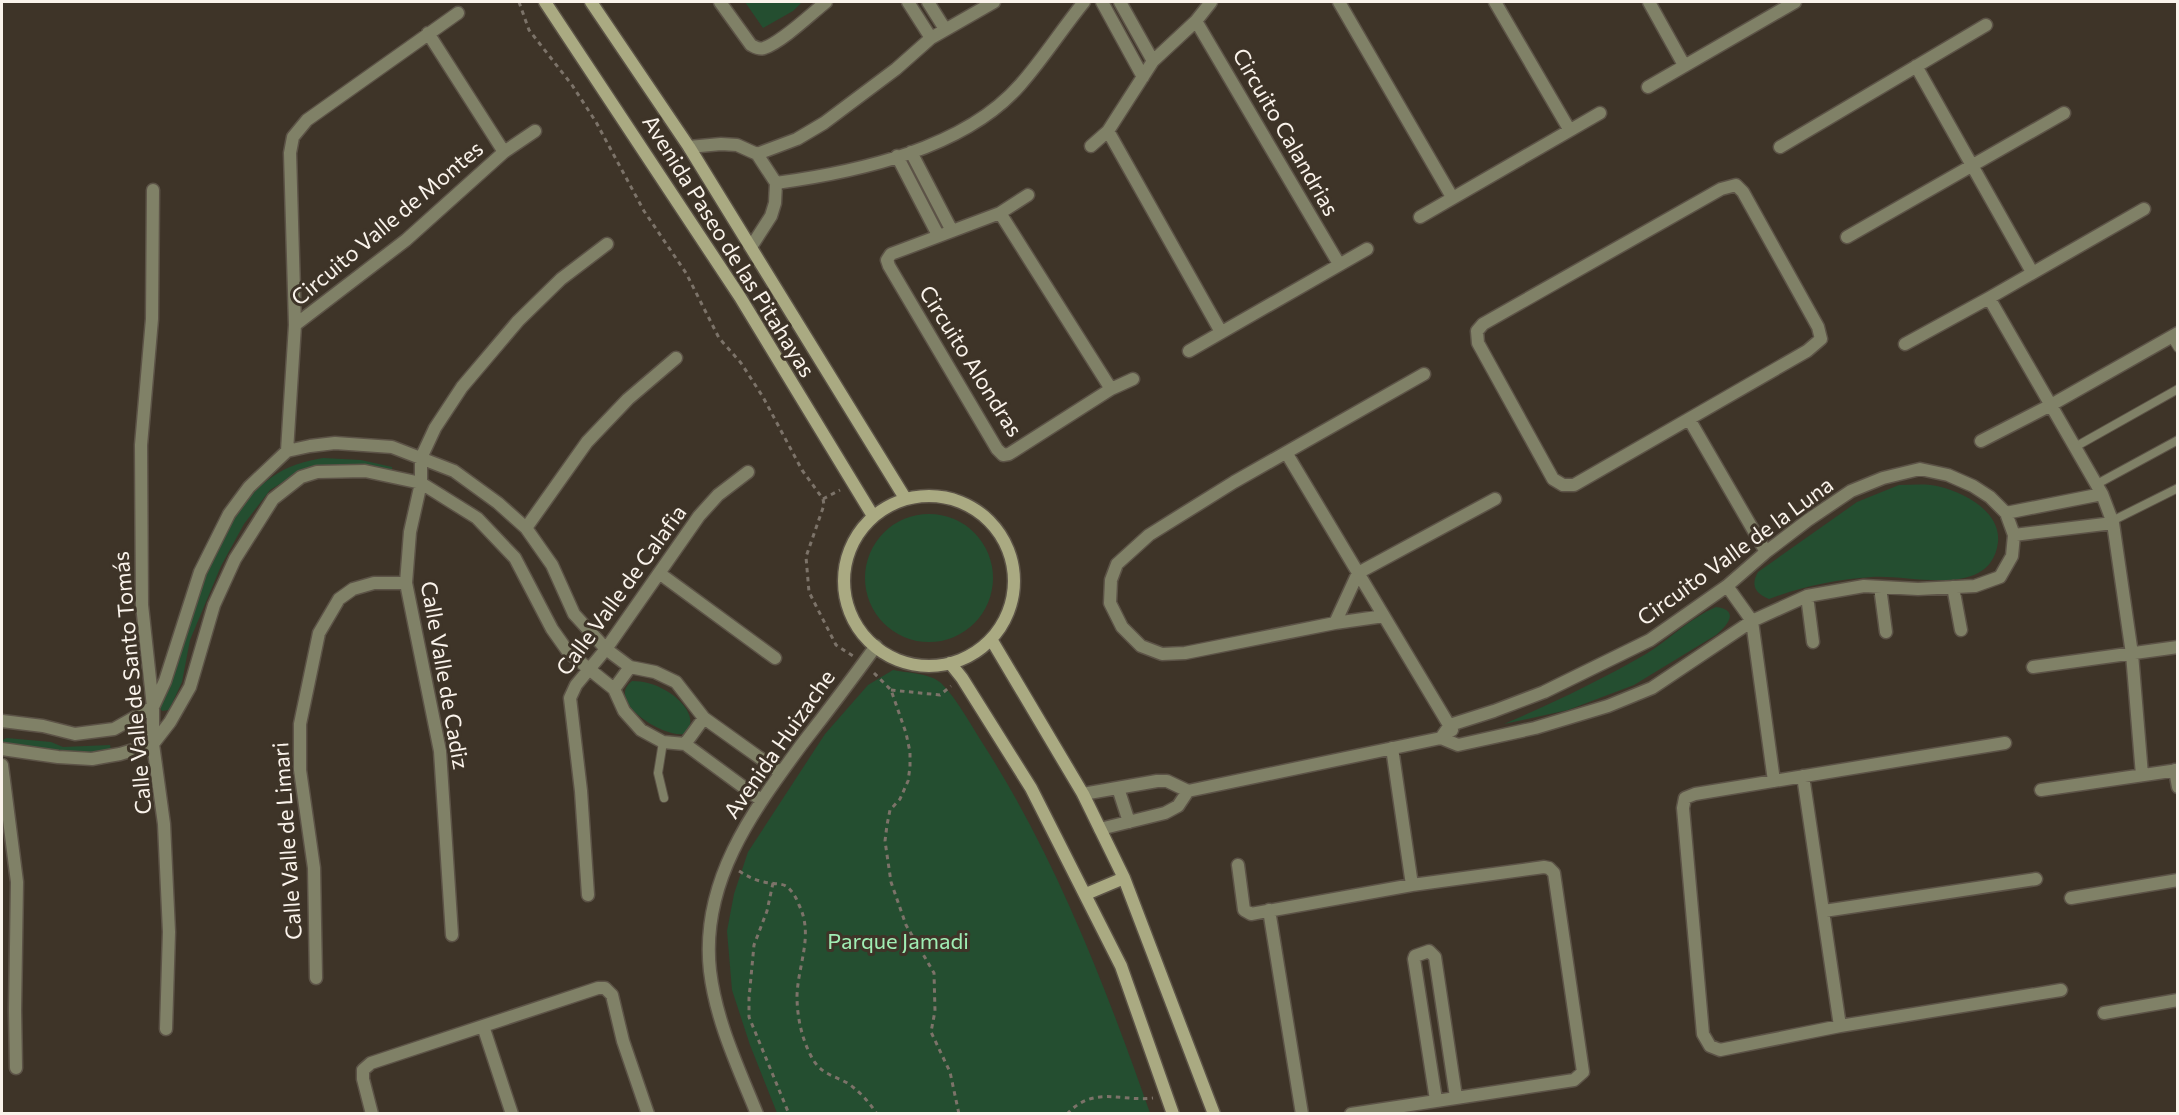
<svg xmlns="http://www.w3.org/2000/svg" width="2179" height="1115" font-family="Commissioner,sans-serif">
<rect width="100%" height="100%" fill="#3e3428"/>
<path fill="#244e30" d="M745,2H802L793,11L763,28Z
M323,458L361,460L392,467V473L291,477L270,490L244,524L221,566L190,640L182,682L169,710L162,711L160,708C171,688 173,668 179,647C182,634 188,621 193,608C210,563 230,506 272,477C287,466 305,461 323,458Z
M1899,485C1913,485 1927,483 1941,487C1965,493 2001,512 1998,542C1991,600 1910,574 1872,577C1837,579 1801,587 1769,599C1756,594 1750,586 1758,572L1857,502Z
M865 578a64 64 0 1 1 128 0a64 64 0 1 1-128 0Z
M1716,607C1740,610 1728,625 1716,635L1634,685L1568,710L1504,724C1553,703 1601,680 1646,654C1670,639 1690,618 1716,607Z
M893,670C907,673 930,673 941,683C958,700 972,727 985,747C1057,860 1106,988 1150,1113H777L750,1045L732,990L727,931L734,894L748,852L825,734L868,685Z
M632,681C643,681 655,684 665,690C680,698 702,720 683,734C662,737 605,701 632,681Z
M7,738L51,742L63,747L110,745L111,749L100,755L2,746V740Z"/>
<g fill="none" stroke-linecap="round" stroke-linejoin="round">
<g stroke="#5c5347" stroke-width="10">
<path id="lane" d="M2171,337L2178,348
M2075,447L2178,389
M2097,484L2178,440
M2112,521L2178,488
M663,742L658,773L664,798"/>
</g>
<g stroke="#5c5347" stroke-width="15">
<path id="street" d="M720,2L751,45C755,47 759,50 764,48C782,42 811,14 826,2
M908,2L931,38
M928,2L945,29
M1102,2L1143,77
M1120,2L1153,61
M1339,2L1452,197
M1495,2L1569,129
M1649,2L1684,65
M1196,21L1339,264
M428,33L504,152
M1916,66L2032,272
M1648,87L1795,2
M1108,131L1221,332
M1091,146L1108,131L1153,61L1196,21L1211,2
M689,147L721,144L737,145L757,154L776,183L775,203L771,216L751,247
M1780,147L1986,25
M911,152L952,231
M757,154L797,139L824,123L896,69L931,38L994,2
M897,156L938,235
M776,183C857,172 964,149 1020,85C1043,59 1062,29 1084,2
M1736,185L1743,192L1818,327L1821,339L1807,351L1574,485H1563L1553,479L1478,343L1477,331L1483,324L1721,189Z
M153,190L152,319L141,445L142,605L153,707V744L164,824L169,932L166,1029
M1028,195L1000,213L891,254L887,260L889,266L997,449L1003,455L1009,454L1111,389L1133,379
M1000,213L1111,389
M1420,217L1600,113
M1847,237L2064,113
M1989,298L2102,494L2113,523L2132,654L2142,775
M295,325L406,240L504,152L535,131
M1905,344L1989,298L2144,209
M1189,351L1367,249
M1689,419L1766,552
M1981,441L2051,405L2178,333
M287,451L295,325L290,153L293,137L307,120L458,13
M1287,454L1452,730
M2006,513L2102,494
M526,528L587,442L628,399L676,358
M2014,535L2113,523
M659,573L775,658
M1727,586L1752,621L1774,781
M1880,587L1886,632
M1953,587L1961,630
M1807,596L1813,642
M1384,616L1335,623L1185,653L1162,654L1141,646L1122,627L1110,603L1111,580L1117,564L1149,535L1234,482L1424,374
M1335,623L1358,573L1495,499
M2033,667L2178,647
M614,689L630,667
M2,721L43,726L75,734L114,729L153,707L165,681L200,572L229,514L249,487L287,451L310,446L335,443L392,447L454,471L498,503L526,528L552,565L574,614L606,649L630,667L655,672L676,682L704,718L781,773
M2005,743L1695,794L1685,798L1683,808L1703,1034L1710,1046L1720,1050L1840,1026L2061,990
M685,744L704,718
M1392,748L1412,885
M2,749L58,757L92,759L120,754L153,744L170,722L190,687L214,605L235,559L273,499L301,477L317,472L365,471L421,483L477,518L515,558L552,629L569,653L614,689L624,711L641,730L663,742L685,744L761,800
M2,765L17,882L15,1010L16,1068
M2175,770L2178,787
M1803,776L1840,1026
M1118,788L1129,822
M2041,790L2178,770
M1083,794L1157,781H1167L1188,791L1441,738L1458,745L1535,728L1608,706L1652,688L1752,621L1807,596L1864,586L1918,589L1975,586L2000,577L2012,556L2014,535L2006,513L1990,497L1973,486L1948,475L1920,469L1883,478L1851,491L1808,520L1766,552L1727,586L1650,640L1544,692L1494,711L1450,725L1441,738
M1100,829L1165,813L1178,806L1188,791
M1238,865L1244,910L1251,914L1412,885L1544,867L1549,868L1554,873L1583,1072L1574,1080L1351,1114
M588,895L581,791L570,698L576,685L606,649L699,516L718,495L748,472
M2071,898L2178,880
M1269,910L1302,1114
M1824,911L2036,879
M452,935L440,751L406,583L410,532L421,483V458L435,428L462,387L518,321L561,279L607,244
M316,978L314,868L300,770V724L319,633L339,599L353,589L374,583H406
M2104,1013L2178,1000
M483,1026L512,1114
M1436,1100L1414,959L1415,956L1429,951L1435,957L1456,1097
M372,1114L363,1079V1070L371,1063L598,988H605L612,995L623,1041L648,1114
M757,1114C738,1067 716,1021 710,971C700,882 752,812 802,744C827,712 852,679 876,646"/>
</g>
<g stroke="#5c5347" stroke-width="15">
<path id="secondary" d="M545,2L740,297L873,516
M591,2L689,147L905,498
M844 581a85 85 0 1 1 170 0a85 85 0 1 1-170 0Z
M991,639L1083,794L1124,878L1214,1114
M950,663L962,678L1031,788L1121,966L1173,1114
M1086,894L1124,878"/>
</g>
<path stroke="#7c7369" stroke-width="3" stroke-dasharray="4.5 4.5" stroke-linecap="butt" d="M519,2L529,30L572,85L596,122L644,211L686,273L719,338L741,363L763,397L802,470L823,499L824,505L806,557L809,592L836,645L853,656
M823,499L840,490
M874,673L891,690L906,733L910,752V767L908,781L900,799L890,810L887,825L885,841L891,882L906,925L934,973L935,1011L931,1032L950,1072L959,1114
M891,690L940,695L951,686
M739,871C747,876 754,880 764,882C770,884 781,883 786,886C792,890 797,899 799,905C814,935 798,964 797,996C797,1015 801,1036 810,1054C820,1075 832,1074 849,1084C861,1093 869,1102 877,1114
M773,883L767,911L754,945L749,998V1017L789,1114
M1067,1114C1094,1085 1120,1102 1153,1098"/>
<use href="#lane" stroke="#808167" stroke-width="8"/>
<use href="#street" stroke="#808167" stroke-width="12"/>
<use href="#secondary" stroke="#aaaa82" stroke-width="12"/>
</g>
<g text-anchor="middle" stroke-width="6" stroke-linejoin="round" paint-order="stroke">
<g font-size="22" fill="#faf3eb" stroke="#3e3428">
<text transform="translate(1286 132) rotate(60)" y="8">Circuito Calandrias</text>
<text transform="translate(387 223) rotate(-40)" y="8">Circuito Valle de Montes</text>
<text transform="translate(729 246) rotate(58)" y="8">Avenida Paseo de las Pitahayas</text>
<text transform="translate(971 361) rotate(58)" y="8">Circuito Alondras</text>
<text transform="translate(1735 551) rotate(-36)" y="8">Circuito Valle de la Luna</text>
<text transform="translate(621 590) rotate(-54)" y="8">Calle Valle de Calafia</text>
<text transform="translate(445 675) rotate(80)" y="8">Calle Valle de Cadiz</text>
<text transform="translate(132 683) rotate(-95)" y="8">Calle Valle de Santo Tomás</text>
<text transform="translate(779 744) rotate(-55)" y="8">Avenida Huizache</text>
<text transform="translate(287 841) rotate(-94)" y="8">Calle Valle de Limari</text>
</g>
<g font-size="22" fill="#a0eeb4" stroke="#3e3428">
<text x="898" y="949">Parque Jamadi</text>
</g>
</g>
<rect width="2179" height="1115" fill="none" stroke="#faf3eb" stroke-width="6"/>
</svg>
